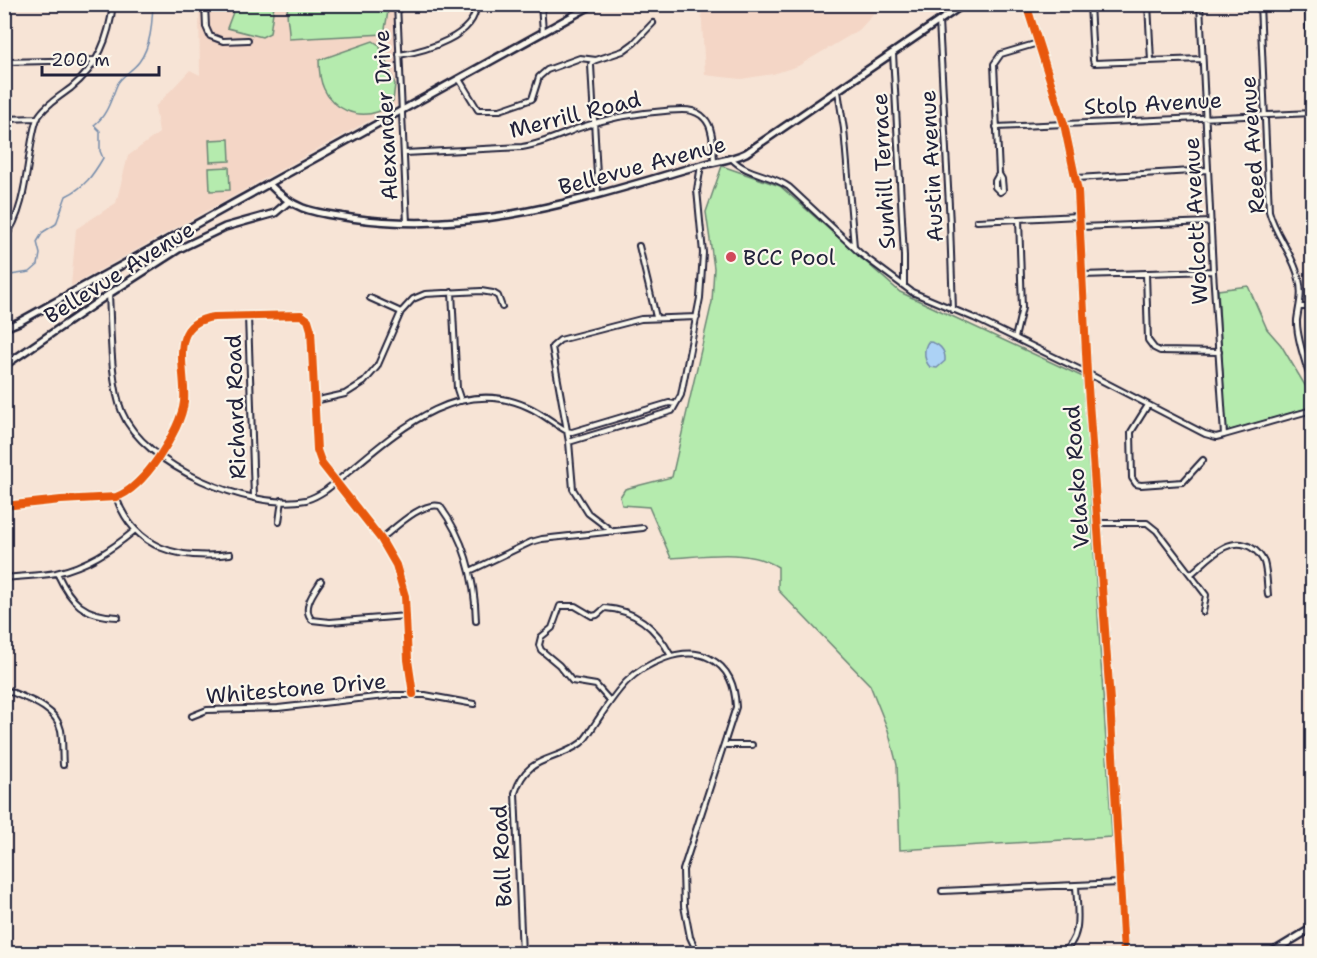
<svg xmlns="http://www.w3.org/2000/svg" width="1317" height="958" font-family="'Shantell Sans',sans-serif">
<rect width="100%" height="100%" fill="#f7e4d6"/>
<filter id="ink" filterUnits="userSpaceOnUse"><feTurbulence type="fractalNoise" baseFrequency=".0167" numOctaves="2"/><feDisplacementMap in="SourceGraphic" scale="12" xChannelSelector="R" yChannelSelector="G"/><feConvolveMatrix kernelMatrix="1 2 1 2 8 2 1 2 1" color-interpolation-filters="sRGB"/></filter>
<g filter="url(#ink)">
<path fill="#f4d6c6" d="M199,5H393L397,105L71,286L76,229L116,203L128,156L159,133L155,107L190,70L200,75Z
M701,5V4L882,5L859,30L798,66L773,74L741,79L705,75Z"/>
<path fill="#b5ebae" stroke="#6c8674" stroke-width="1.5" d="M387,4C390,15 384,24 385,34L289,39C290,26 285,17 288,5Z
M239,5H274L270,33L262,37L227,28L235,7Z
M373,41L379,45L395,84L393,101C388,105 383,110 377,112C357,119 333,109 324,89C320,81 319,69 319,60Z
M229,139L230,161L210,162L209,140Z
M722,166L780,186L900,292L1083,377L1112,837L900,850L897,765L888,730L870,685L778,590V567C748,548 704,556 671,558L649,507L622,505L620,497L625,489L672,477L712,302L714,268L706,212Z
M229,167L230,190L210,191L209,168Z
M1248,286L1267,329L1281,345L1312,397V405L1305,409L1228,431L1226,429L1218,290Z"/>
<path fill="#acd2f5" stroke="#758cab" stroke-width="1.5" d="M928,342C938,342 946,350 945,361L937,368L930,367C924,361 923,349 928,342Z"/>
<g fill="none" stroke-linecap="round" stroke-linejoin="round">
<path stroke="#758cab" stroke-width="1.5" d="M4,276L30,272L38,265L40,254L37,242L43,232L56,224L66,196C85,187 93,175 103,158L100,151V131L94,125C107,116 111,99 117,85C120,77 133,70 139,62C151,46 152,24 153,4"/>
<g stroke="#22223b" stroke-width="8">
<path id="street" d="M205,4L206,27L210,36L223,41L248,40
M397,4L407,223
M541,4L543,32
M1090,4L1093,60L1094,63L1202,59
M1148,4L1151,61
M1200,4L1213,271L1224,435
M1260,4L1269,211C1275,235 1294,255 1299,279C1303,295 1299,305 1297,320C1296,337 1307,367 1312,384
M1308,4L1312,103
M939,21L950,224L953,310
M893,53L904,256V286
M399,55C425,51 477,36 476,4
M596,60L592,62L591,65L598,194
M4,62L94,60
M459,79L478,110H500L532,99L539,77L547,70L580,58L596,60L623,51L634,43L653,23
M838,91L844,129L854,247
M4,119L38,118
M996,127L1312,113
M405,153L522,147C542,144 560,135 579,128C607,118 635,113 665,111C678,110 694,107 704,118C714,127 713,149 714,162
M732,159C747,175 771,174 789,187L861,254L912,292L974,318L1087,373L1205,434L1216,437L1224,435L1312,410
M999,174L994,64L1001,54L1038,43
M999,174L1002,179L1003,190L1000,192L995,187V181Z
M1077,178L1208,170
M977,221L1079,216
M1080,227L1211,222
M4,238C22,217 26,178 30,151C32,141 33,129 37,119C44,106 59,97 71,88C98,66 109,38 113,4
M639,246L656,317
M1146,273L1148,340L1154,348L1160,351L1219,352
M1082,275L1213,271
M452,292L457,389L461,401
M109,294C111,327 110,383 122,412C144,466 250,511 306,500C313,498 320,494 326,490C383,446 449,371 528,407C542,413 554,424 567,431L572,432L669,403L675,404
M370,298L401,312
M1300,307H1312
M248,316L254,497
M1015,338L1022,308L1019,219
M314,401L345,394L364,382L377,367L401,312L413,299L425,294L481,291L493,293L498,296L502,307
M1148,405L1131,432L1132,478L1136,484L1141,485L1183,482L1203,460
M569,442L672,411L681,395L700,298L703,253L697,190L701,165
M116,497C135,550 179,560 230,554
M4,506L61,500L116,497C143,489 181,430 184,402C187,371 166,323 214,317L301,315L308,320L311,330L317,450L322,464L381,539L396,565L405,596L408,660L413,694
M279,522L282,500
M1097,523H1147L1157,531L1206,595L1203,612
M613,532L588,513L573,489L569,442L552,347L560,340L641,319L697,317
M381,539C395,528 422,501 440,506C465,540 475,580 476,621
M470,571L531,542L542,539L643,528
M57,573C71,603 84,616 118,617
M1191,574C1207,561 1229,533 1252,548C1257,551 1261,556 1264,562C1267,572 1267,585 1268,595
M4,578C22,576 39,576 56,573C87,566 111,550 134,531
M321,581C314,592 301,608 312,620L330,622L406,616
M4,689C24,698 56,706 61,730C63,741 62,753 63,765
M610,701L596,685L572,681L559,665L541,650L539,645L541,637L552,628L560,606H575L592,616L597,615L605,608C636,610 657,629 671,656
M192,716L207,710L278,708L394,695H425L474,704
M725,745H752
M942,891L1120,883
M522,954L515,793C527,754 554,763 581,743C587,738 592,728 597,721C617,691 629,671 665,658C680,653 695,651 709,658C729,668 735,686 736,707L683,870L684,906L690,937L698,954
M1060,954C1084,939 1077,910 1076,886"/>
</g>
<g stroke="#22223b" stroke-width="10">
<path id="secondary" d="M1026,4L1064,124L1078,191L1087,373L1110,701L1124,954
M269,184C296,212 314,212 351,218C461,234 558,207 663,176C676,172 689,168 702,165C717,161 732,160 746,153L964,4
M4,328L19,322L594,4
M4,366L109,294L179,249L225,227L275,213L288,202
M1269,954L1312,928"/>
</g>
<use href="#street" stroke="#fbf7ec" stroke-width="4"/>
<use href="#secondary" stroke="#fbf7ec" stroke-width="5"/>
<g stroke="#fbf7ec" stroke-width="11">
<path id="cycleway" d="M1026,4L1064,124L1078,191L1087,373L1110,701L1124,954
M4,506L61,500L116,497C143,489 181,430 184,402C187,371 166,323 214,317L301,315L308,320L311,330L317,450L322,464L381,539L396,565L405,596L408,660L413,694"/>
</g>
<use href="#cycleway" stroke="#e8590c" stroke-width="8"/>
</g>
</g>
<circle fill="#d1495b" stroke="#fbf7ec" stroke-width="2" cx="731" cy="257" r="6"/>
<g text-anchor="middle" stroke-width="4.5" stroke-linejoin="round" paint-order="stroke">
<g font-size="22" fill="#22223b" stroke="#fbf7ec">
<text transform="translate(1153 103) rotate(-3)" y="8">Stolp Avenue</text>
<text transform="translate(575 114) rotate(-14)" y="8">Merrill Road</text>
<text transform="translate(385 115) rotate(-93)" y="8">Alexander Drive</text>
<text transform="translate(1252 145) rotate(-94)" y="8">Reed Avenue</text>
<text transform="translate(642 165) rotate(-15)" y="8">Bellevue Avenue</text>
<text transform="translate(931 166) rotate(-93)" y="8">Austin Avenue</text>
<text transform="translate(883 171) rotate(-93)" y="8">Sunhill Terrace</text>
<text transform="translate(1195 221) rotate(-93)" y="8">Wolcott Avenue</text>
<text transform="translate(119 272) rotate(-32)" y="8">Bellevue Avenue</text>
<text transform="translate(235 407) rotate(-92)" y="8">Richard Road</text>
<text transform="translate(1076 477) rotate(-94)" y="8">Velasko Road</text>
<text transform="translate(296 688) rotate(-5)" y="8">Whitestone Drive</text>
<text transform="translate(501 856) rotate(-93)" y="8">Ball Road</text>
</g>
<g font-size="22" fill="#22223b" stroke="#fbf7ec" text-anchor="start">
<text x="743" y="265">BCC Pool</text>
</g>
</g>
<rect width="1317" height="958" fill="none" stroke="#fbf7ec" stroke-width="24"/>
<rect x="12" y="12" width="1293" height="934" fill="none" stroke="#22223b" stroke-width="2" filter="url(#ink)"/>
<path d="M42 66v9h117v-9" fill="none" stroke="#22223b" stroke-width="3"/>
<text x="51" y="66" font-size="18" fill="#22223b" stroke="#fbf7ec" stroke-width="4.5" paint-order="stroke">200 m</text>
</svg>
